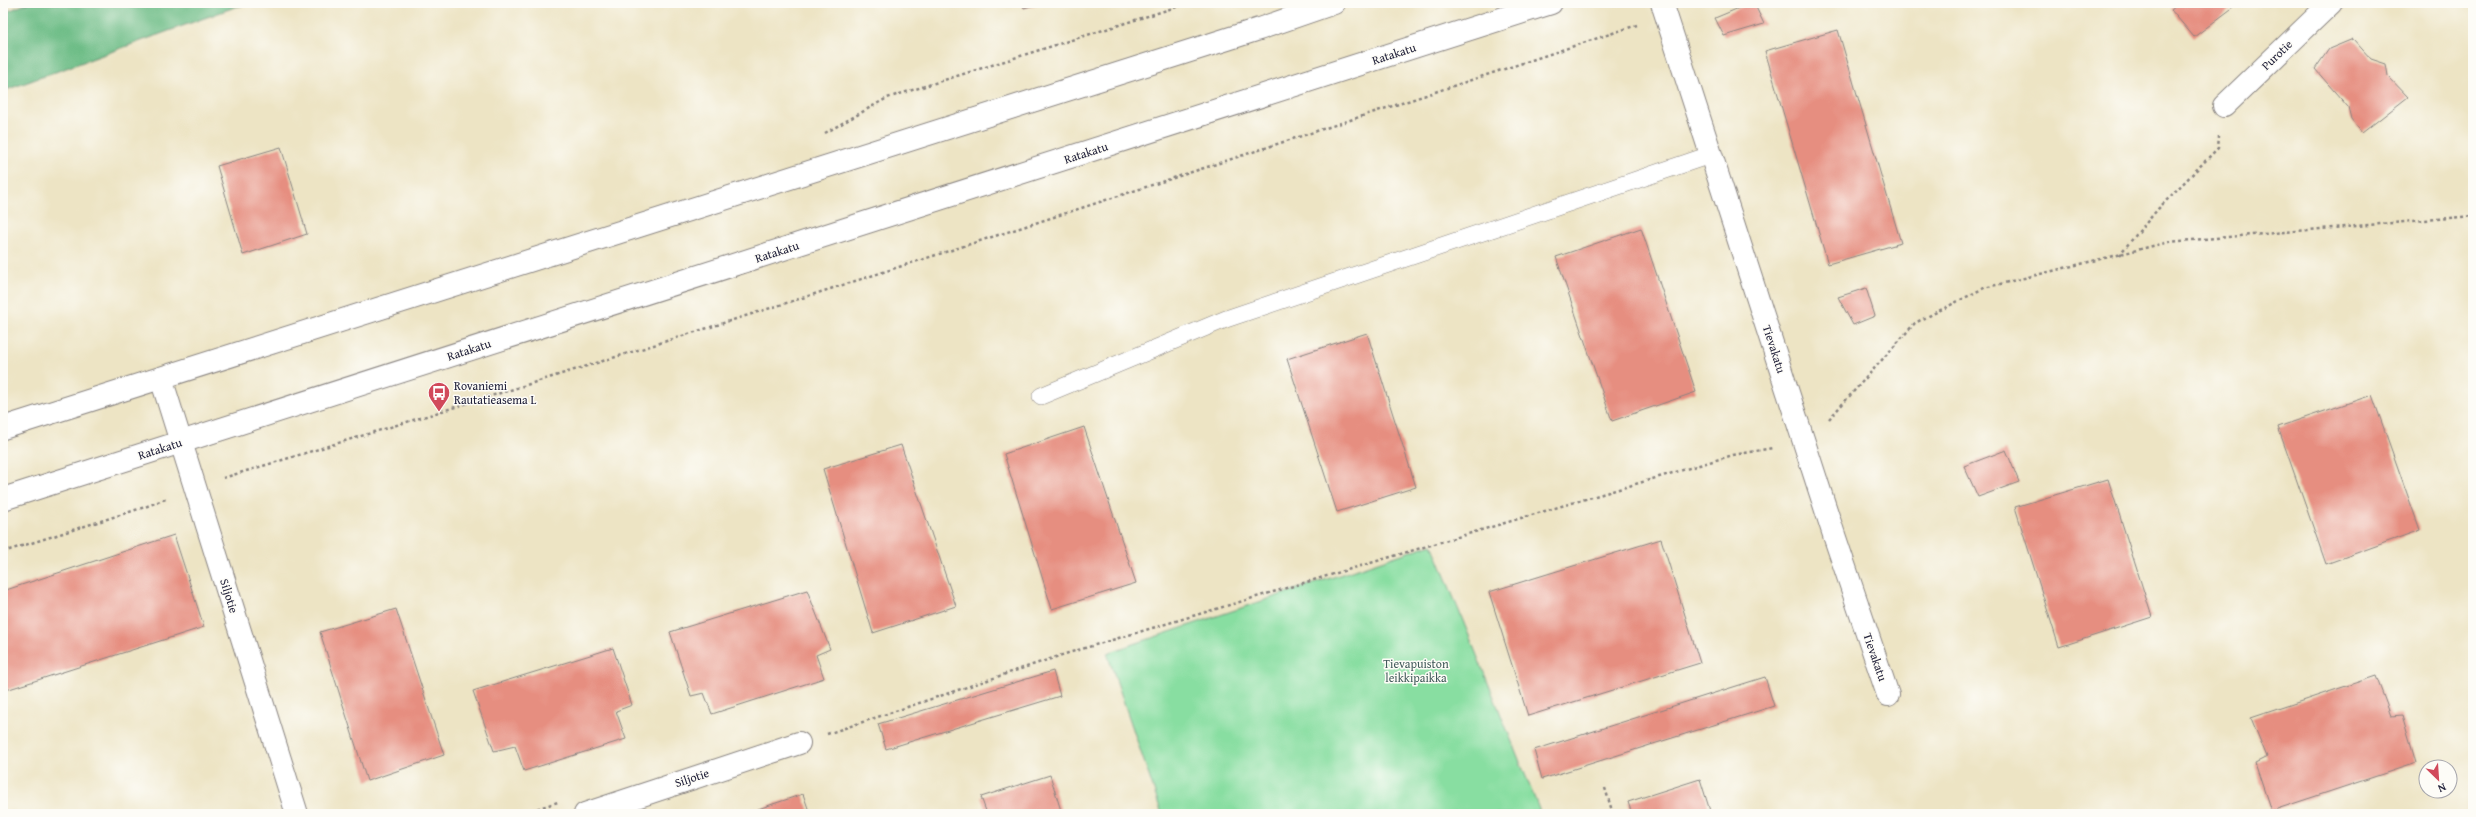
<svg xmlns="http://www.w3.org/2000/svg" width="2476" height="817" font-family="'Gentium Book Plus',serif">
<rect width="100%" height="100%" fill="#fdfcf7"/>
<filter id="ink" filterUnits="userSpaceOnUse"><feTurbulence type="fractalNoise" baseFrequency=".025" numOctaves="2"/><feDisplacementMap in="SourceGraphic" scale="8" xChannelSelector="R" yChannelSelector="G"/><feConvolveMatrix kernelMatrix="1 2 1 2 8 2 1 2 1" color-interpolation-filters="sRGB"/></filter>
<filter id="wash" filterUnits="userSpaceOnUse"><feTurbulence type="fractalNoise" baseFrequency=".012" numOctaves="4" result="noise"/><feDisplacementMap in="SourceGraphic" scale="16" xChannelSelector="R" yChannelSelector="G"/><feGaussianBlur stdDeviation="0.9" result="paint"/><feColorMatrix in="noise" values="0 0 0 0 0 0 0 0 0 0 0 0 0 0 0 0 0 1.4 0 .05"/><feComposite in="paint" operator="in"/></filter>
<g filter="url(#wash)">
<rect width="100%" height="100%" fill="#ede4c4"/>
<path fill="#88dea1" stroke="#55806e" d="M1432,544L1541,814H1162L1107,653Z"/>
<path fill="#6ebd87" stroke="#487061" d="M28,3H254L235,7L3,91V13Z"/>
<g id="blocks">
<path fill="#e68e80" d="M1022,3H1041L1024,8Z
M1751,3H1754L1764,24L1724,36L1715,18Z
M2180,3H2239L2194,37L2171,10Z
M1838,30L1901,243L1828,264L1765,51Z
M2353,39L2371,59L2386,64L2388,76L2408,97L2362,133L2351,119L2348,107L2315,69L2329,49Z
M281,147L307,234L243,255L217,166Z
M1641,228L1696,392L1612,421L1556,257Z
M1866,288L1875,316L1853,325L1838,297Z
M1367,333L1416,487L1337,512L1287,359Z
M2372,395L2420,530L2326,564L2278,427Z
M1084,427L1136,583L1052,609L1004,454Z
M901,445L956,606L873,633L823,469Z
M2006,450L2019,482L1978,497L1964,466Z
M2108,479L2152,617L2059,647L2015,507Z
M174,535L204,627L3,691V591Z
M1661,539L1700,663L1528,716L1489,592Z
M807,590L830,649L816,655L824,678L712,714L704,693L691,696L670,632Z
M396,609L444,755L367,781L320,632Z
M613,648L632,705L616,711L626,739L524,771L515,746L494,751L473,691Z
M1053,671L1060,696L886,749L878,724Z
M2376,676L2391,716L2402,715L2416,763L2271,811L2255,763L2267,757L2251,718Z
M1765,677L1774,706L1542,779L1534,750Z
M1050,775L1062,814H987L981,797Z
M1700,779L1711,814H1632L1628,802Z
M803,794L810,814H743Z"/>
</g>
</g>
<g filter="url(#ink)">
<use href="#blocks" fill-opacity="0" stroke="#888380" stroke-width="1"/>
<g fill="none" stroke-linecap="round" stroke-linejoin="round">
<g stroke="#888380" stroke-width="18">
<path id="service" d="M1041,396L1226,319L1710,155"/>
</g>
<g stroke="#888380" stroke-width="24">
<path id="minor" d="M1662,3L1835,538L1888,695
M2224,106L2331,3
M161,378L297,814
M585,814L799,743"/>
</g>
<g stroke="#888380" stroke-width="24">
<path id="secondary" d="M3,428L1259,29L1334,3
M3,499L1551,3"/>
</g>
<path stroke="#888380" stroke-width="2.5" stroke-dasharray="3 3" stroke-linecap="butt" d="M825,133L887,98L1189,3
M2119,255L2158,209L2218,148L2219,136
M1829,419L1915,323L1984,288L2169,242L2473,216
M223,478C697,335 1168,181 1637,25
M3,552L145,507L168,498
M827,734L1065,654L1733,455L1773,448
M1605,788L1613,814
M520,814L558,802"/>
<use href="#service" stroke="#fff" stroke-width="17"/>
<use href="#minor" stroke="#fff" stroke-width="22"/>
<use href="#secondary" stroke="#fff" stroke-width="22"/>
</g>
</g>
<defs>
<g id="bus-pin" transform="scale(1.15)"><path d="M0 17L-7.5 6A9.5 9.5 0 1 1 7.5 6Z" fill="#d1495b" stroke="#fdfcf7"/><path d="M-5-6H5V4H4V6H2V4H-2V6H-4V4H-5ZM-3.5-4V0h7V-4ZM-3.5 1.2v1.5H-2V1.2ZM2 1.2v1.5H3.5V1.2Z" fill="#fff"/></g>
</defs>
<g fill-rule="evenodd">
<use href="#bus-pin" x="439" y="393"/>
</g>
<g text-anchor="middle" stroke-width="3" stroke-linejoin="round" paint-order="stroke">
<g font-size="12" fill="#22223b" stroke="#fdfcf7">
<text transform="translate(1394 54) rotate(-18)" y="4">Ratakatu</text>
<text transform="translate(2277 55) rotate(-44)" y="4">Purotie</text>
<text transform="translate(1086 153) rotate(-18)" y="4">Ratakatu</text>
<text transform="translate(777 252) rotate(-18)" y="4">Ratakatu</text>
<text transform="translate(1774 349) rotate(72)" y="4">Tievakatu</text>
<text transform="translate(469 350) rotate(-18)" y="4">Ratakatu</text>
<text transform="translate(160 449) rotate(-18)" y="4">Ratakatu</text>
<text transform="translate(229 596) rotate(73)" y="4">Siljotie</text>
<text transform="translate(1875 657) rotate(71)" y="4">Tievakatu</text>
<text transform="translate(692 778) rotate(-18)" y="4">Siljotie</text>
</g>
<g font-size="12" fill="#22223b" stroke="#fdfcf7" text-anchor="start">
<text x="454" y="390">Rovaniemi<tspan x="454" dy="14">Rautatieasema L</tspan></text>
</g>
<g font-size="12" fill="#415a5a" stroke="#fdfcf7">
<text x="1416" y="668">Tievapuiston<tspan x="1416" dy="14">leikkipaikka</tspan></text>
</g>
</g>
<rect width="2476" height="817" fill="none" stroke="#fdfcf7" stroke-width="16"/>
<g transform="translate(2438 779) rotate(155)"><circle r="19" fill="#fdfcf7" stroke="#a5a5ac"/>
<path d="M0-3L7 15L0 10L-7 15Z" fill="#d1495b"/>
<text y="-6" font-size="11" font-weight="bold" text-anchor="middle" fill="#22223b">N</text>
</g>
</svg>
